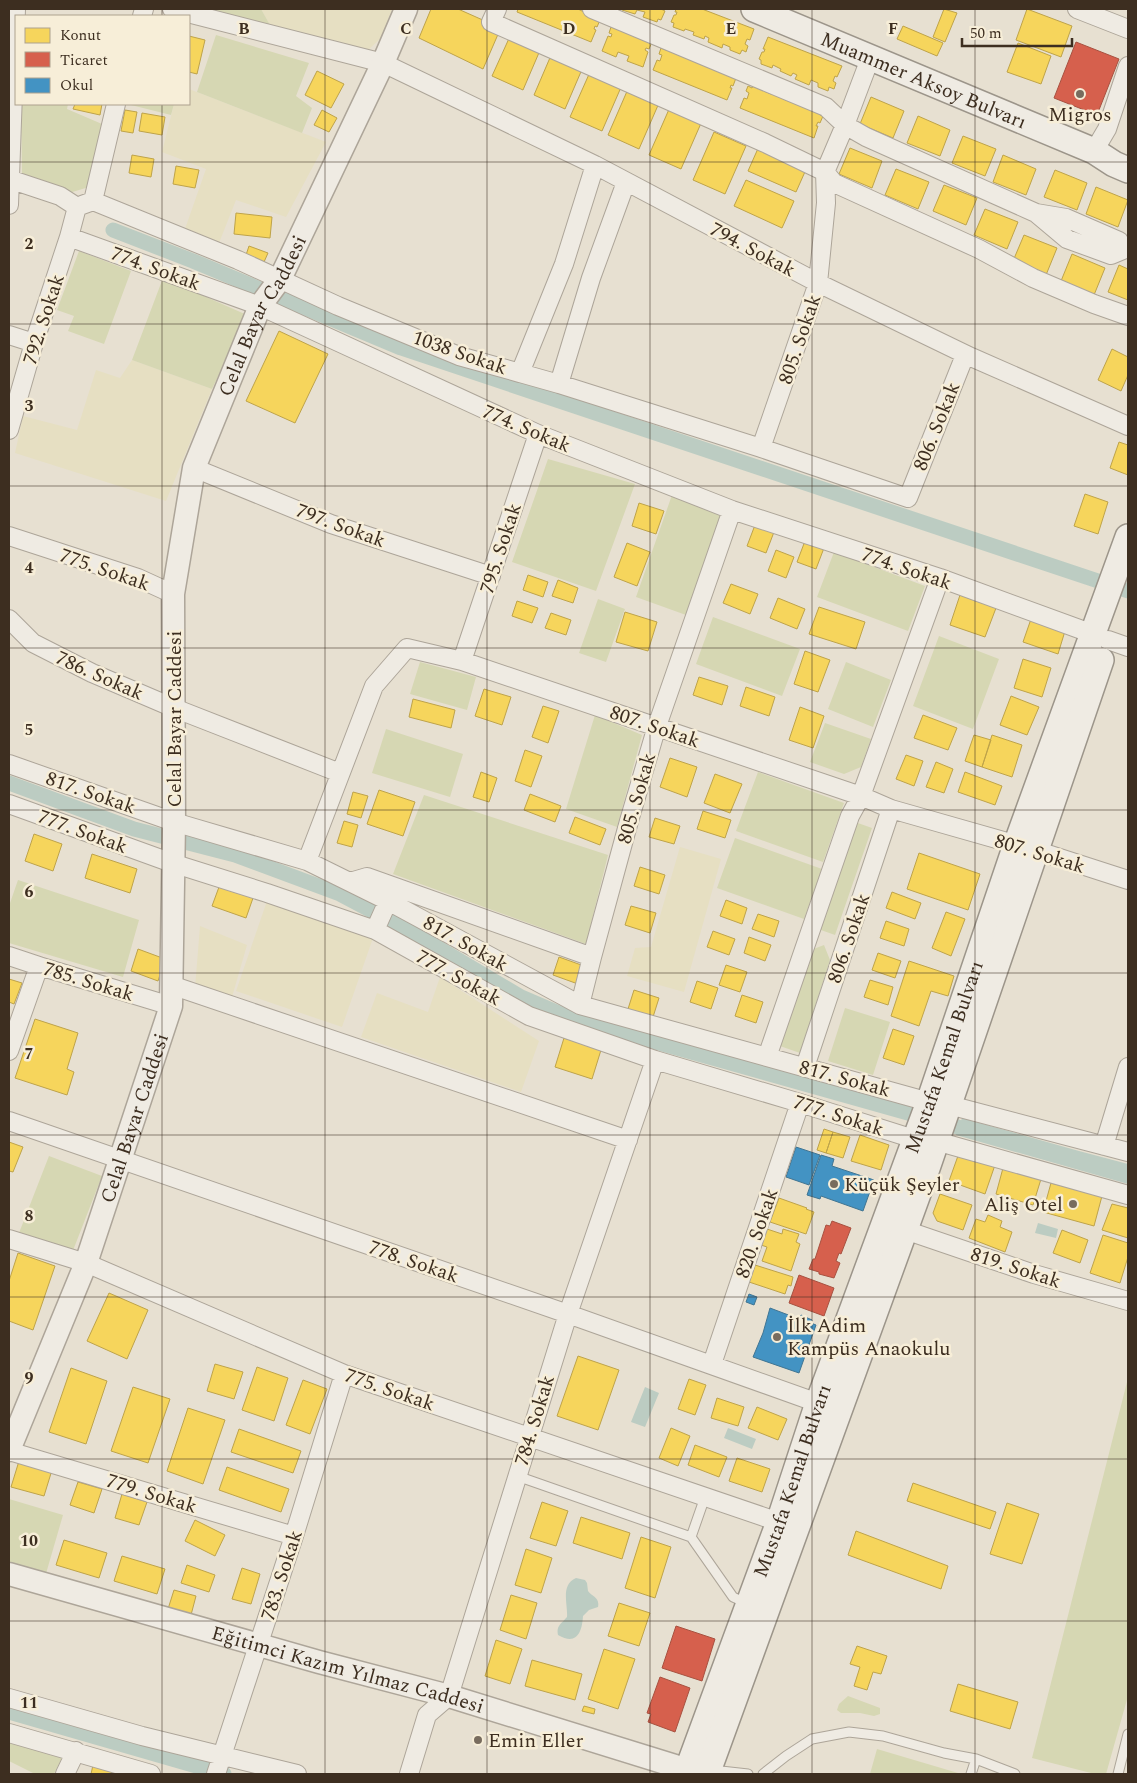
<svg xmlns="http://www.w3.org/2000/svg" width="1137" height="1783" font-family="Spectral,serif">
<rect width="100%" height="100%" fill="#e7e0d1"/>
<path fill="#e6dfc2" d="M261,9H392L381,38L367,51L270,25Z
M189,89L326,142L286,217L236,200L219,243L185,229L206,169L162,152L174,104H189Z
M132,360L212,389L166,501L15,453L23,416L77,430L96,370L120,378Z
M680,847L721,859L684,992L627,976L635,948L651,947Z
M267,901L373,938L342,1027L236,991Z
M200,926L247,945L232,997L195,988Z
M440,977L539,1041L521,1092L361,1037L377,993L428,1012Z"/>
<path fill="#d6d7b3" d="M205,9H261L270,25Z
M216,35L309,63L296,96L312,108L302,133L197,92Z
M21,104H68L67,109L102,124L89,187L69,193L22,173Z
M127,104H174L171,115Z
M79,251L131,271L104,344L68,331L74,316L57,310Z
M163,278L247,315L212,389L132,360Z
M548,459L635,484L596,591L512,562Z
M672,495L722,513L686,615L636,597Z
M834,552L925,586L908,631L817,597Z
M598,599L625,609L606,662L579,653Z
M713,617L800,649L782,696L696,664Z
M939,636L999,659L973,729L913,706Z
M420,662L476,677L467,710L410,694Z
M846,662L891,680L873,727L828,709Z
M595,715L642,735L617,827L566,809Z
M825,723L871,739L861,767L844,774L810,762Z
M386,729L463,754L450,797L372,773Z
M758,772L844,803L823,862L736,831Z
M424,795L608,855L586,944L393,874Z
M855,822L872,828L835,935L818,929Z
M735,838L822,869L804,919L717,888Z
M18,880L139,920L123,977L9,943V906Z
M824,945L830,960L800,1053L780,1046L811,950Z
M845,1008L890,1022L873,1075L828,1061Z
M49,1156L102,1176L72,1253L19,1233Z
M1128,1378V1696L1106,1774H1095L1032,1758Z
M9,1499L63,1515L45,1577L9,1566Z
M848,1696L880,1708V1714L874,1716L860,1713H841L837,1710L839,1704Z
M9,1738L63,1756L54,1774H35L9,1761Z
M877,1749L958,1773L870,1774Z"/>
<path fill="#bcccc2" d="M962,1118L1079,1151L1128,1164V1184L956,1135Z
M1038,1223L1058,1229L1056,1238L1035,1233Z
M645,1387L659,1393L645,1427L631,1422Z
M728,1428L756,1439L752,1449L724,1438Z
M576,1578L585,1580L587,1583L588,1591C592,1597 600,1597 598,1607L589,1610L583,1616C582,1632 577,1646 558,1635C556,1626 561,1624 567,1617C568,1604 560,1585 576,1578Z"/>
<path fill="#f6d55c" stroke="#bea34a" d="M431,9H458L494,25L499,32L483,69L419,38Z
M518,9H578L600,20L597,27L595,26L594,29L596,30L591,42L517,12Z
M622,9H661L665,11L661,20L658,19L657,22L643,17L645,12L637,10L635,14L622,10Z
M676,9H702L754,29L750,40L747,39L745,44L748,46L746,52L742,50L740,54L730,50V47L723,44L722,48L708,42L709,38L705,36L704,39L693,35L694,32L685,29L684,31L673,27L674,23L671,22L674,15H676L677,12H675Z
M944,9L957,13L945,42L933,37Z
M1027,9L1072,26L1061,57L1016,40Z
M612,24L652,42L649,49L646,48L645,50L648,52L643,67L627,61L629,56L618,52L616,57L602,51L608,36L611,37L612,34L609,33Z
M903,26L943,43L937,56L897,39Z
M511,34L541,48L523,90L492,76Z
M189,36L205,40L197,74L189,72Z
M768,37L842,66L837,77L835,76L833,81L836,83L834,89L829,87L828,91L818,87V83L811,80L809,85L795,79L797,75L793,73L791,76L780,71L781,69L773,65L772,68L761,64V60L759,59L762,52H764L765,49H763Z
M1018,43L1051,56L1041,84L1007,72Z
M667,46L736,78L733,86L731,85L730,88H732L727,100L653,70L657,60L660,61L662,55L659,54L661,48L666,50Z
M552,53L583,67L565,109L534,95Z
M317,71L344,84L331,108L305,95Z
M590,72L622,85L602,131L570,117Z
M754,84L764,88V91L771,94L772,90L786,96L785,100L789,101L790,99L801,103L800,106L809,109L810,107L820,111V115L823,116L820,123L818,122L816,126H818L814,138L740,108L744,98L747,99L749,93L746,91L748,86L752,88Z
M628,89L659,103L639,149L608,135Z
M871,97L904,111L893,138L860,124Z
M75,104H102L100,115L73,109Z
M670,107L702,121L681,169L649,155Z
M125,110L137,112L133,133L121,131Z
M322,110L337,118L329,132L314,125Z
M142,113L165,117L162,135L139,131Z
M918,116L950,130L940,156L907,143Z
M714,132L746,146L725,194L693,180Z
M963,136L996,149L985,176L952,163Z
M760,144L808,165L796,192L748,171Z
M850,148L882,161L872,188L839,174Z
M132,155L154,159L151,177L129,173Z
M1003,155L1036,169L1026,195L993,182Z
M176,166L199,170L195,188L173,184Z
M896,169L929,182L918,209L885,195Z
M1055,170L1087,183L1077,210L1044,197Z
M746,180L794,201L782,228L734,206Z
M944,185L977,198L966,225L933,211Z
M1096,187L1128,200L1118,227L1086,214Z
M985,209L1018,222L1007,249L974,235Z
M236,213L272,217L270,238L234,234Z
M1024,235L1057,248L1046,275L1013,261Z
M249,246L268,253L264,262L246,255Z
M1072,254L1105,268L1094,295L1061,281Z
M1119,265L1128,269V300L1108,292Z
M279,331L328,354L295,423L246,401Z
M1112,349L1128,357V375L1121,391L1098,380Z
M1119,442L1128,445V475L1110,468Z
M1085,494L1108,502L1098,534L1074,526Z
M639,503L664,511L656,534L632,526Z
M755,525L774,532L766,553L747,546Z
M805,541L824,548L816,569L797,562Z
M627,543L650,552L637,586L614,577Z
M776,550L794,557L786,578L768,571Z
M528,575L548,582L543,597L523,590Z
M558,580L578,588L573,603L552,596Z
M731,584L758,594L750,614L723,603Z
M960,595L996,608L985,637L950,625Z
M778,598L805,609L797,629L770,618Z
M517,601L538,608L532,623L512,616Z
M819,607L865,622L856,649L809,634Z
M625,612L657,622L648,651L616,642Z
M551,613L571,620L566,635L545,628Z
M1031,619L1065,631L1058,654L1023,642Z
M805,651L830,660L818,692L794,684Z
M1023,659L1051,668L1042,697L1014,688Z
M699,677L728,686L722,705L693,695Z
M746,687L775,697L769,716L740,706Z
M484,689L511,697L502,725L475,716Z
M1011,696L1039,707L1027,735L1000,725Z
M413,699L455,710L451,728L409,717Z
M543,706L559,711L548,743L532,737Z
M800,707L824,716L813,748L789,740Z
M923,715L957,728L948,750L914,738Z
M974,735L991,740L982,767L965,761Z
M992,735L1022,745L1012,777L982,767Z
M525,750L542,756L531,787L515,781Z
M906,755L923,761L914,786L896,779Z
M670,758L697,767L687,797L660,787Z
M936,762L953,769L944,793L926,787Z
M481,772L497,778L489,802L473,797Z
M965,772L1002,786L995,805L958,792Z
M715,774L742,784L730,813L704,803Z
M379,790L415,802L403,836L367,824Z
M353,792L368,796L361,818L347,814Z
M530,794L561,806L555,822L524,810Z
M703,811L731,820L725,838L697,829Z
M575,817L606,829L600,845L569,833Z
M655,818L680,826L674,844L649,837Z
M344,821L358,825L352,847L337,843Z
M34,834L62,844L53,871L25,861Z
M919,853L980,874L968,910L907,889Z
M92,854L137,869L130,893L85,878Z
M640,867L665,875L659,894L634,886Z
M219,887L253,898L246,918L212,906Z
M892,892L921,903L915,919L886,908Z
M726,900L747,908L742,924L720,916Z
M631,906L656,913L650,933L625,925Z
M946,912L965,919L951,956L932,948Z
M758,914L779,921L774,937L752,929Z
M886,921L909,929L904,946L880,938Z
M713,931L735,939L729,955L707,947Z
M749,937L771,945L765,961L744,953Z
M138,949L165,959L158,981L131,971Z
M878,953L901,961L895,978L872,970Z
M559,957L584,966L578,984L553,975Z
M909,961L954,976L948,996L931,991L919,1026L891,1016Z
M726,965L747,972L740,992L719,985Z
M9,979L22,983L14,1004L9,1002Z
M870,980L893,987L888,1005L864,997Z
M697,981L718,988L711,1009L690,1002Z
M634,990L659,998L653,1017L628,1009Z
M742,995L763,1002L756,1023L735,1016Z
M35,1019L78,1033L67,1069L74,1072L67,1095L15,1078Z
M893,1029L914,1036L904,1065L883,1058Z
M564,1038L601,1050L592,1079L555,1067Z
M824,1129L833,1132L826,1153L817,1150Z
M833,1132L850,1137L843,1158L826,1153Z
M860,1135L889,1145L881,1170L851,1161Z
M9,1142L23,1147L13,1172L9,1171Z
M959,1153L995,1165L985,1194L949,1181Z
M1003,1168L1041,1179L1033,1205L996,1194Z
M1051,1183L1102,1196L1094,1226L1043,1212Z
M940,1194L972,1205L963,1230L937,1221L933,1213Z
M779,1198L807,1208L806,1209L814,1212L806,1234L770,1222Z
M1112,1204L1128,1208V1238L1102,1230Z
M988,1215L1002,1221L1000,1227L1012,1232L1005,1252L969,1238L976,1219L985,1222Z
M767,1229L782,1234L783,1229L799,1234L796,1242L800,1244L791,1271L762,1261L767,1247L761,1245Z
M1062,1230L1088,1240L1080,1263L1053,1253Z
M1103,1235L1128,1243V1257L1120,1283L1090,1273Z
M18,1253L55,1266L33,1330L9,1321V1281Z
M755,1265L793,1277L791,1286L788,1285L785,1294L749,1282Z
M109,1293L148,1310L127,1359L87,1341Z
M578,1356L619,1370L598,1430L557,1416Z
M215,1364L243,1372L234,1399L207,1391Z
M257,1367L288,1378L274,1421L242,1410Z
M71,1368L107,1381L86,1444L49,1432Z
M689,1379L706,1385L695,1415L678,1409Z
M303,1380L327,1389L310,1434L286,1425Z
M133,1387L170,1399L148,1463L111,1451Z
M717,1398L744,1407L738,1426L711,1418Z
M757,1407L787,1419L778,1440L748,1428Z
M188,1408L225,1420L203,1484L167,1471Z
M671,1428L690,1436L678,1466L659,1458Z
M239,1429L301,1451L293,1473L231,1452Z
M695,1445L727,1457L719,1477L688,1465Z
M737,1458L770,1469L762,1492L729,1481Z
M19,1461L52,1470L44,1496L11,1487Z
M227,1467L289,1489L281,1512L219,1490Z
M78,1482L102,1489L94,1513L70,1505Z
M913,1483L996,1512L990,1529L907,1501Z
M122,1494L147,1502L139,1525L115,1518Z
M542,1502L568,1511L556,1546L530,1538Z
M1007,1503L1039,1514L1022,1564L990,1554Z
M581,1517L630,1533L622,1559L573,1543Z
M195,1520L225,1535L215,1556L185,1541Z
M856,1531L948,1566L941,1589L848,1555Z
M641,1537L671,1547L655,1598L625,1588Z
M64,1540L107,1553L99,1578L56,1565Z
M526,1549L552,1558L541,1593L515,1585Z
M122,1556L165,1569L157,1594L114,1581Z
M187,1565L215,1575L209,1592L181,1583Z
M242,1568L260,1574L251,1604L232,1599Z
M174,1590L196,1596L191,1615L168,1609Z
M511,1595L537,1603L526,1639L500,1630Z
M619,1603L650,1613L639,1646L608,1636Z
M496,1640L522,1649L510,1684L485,1676Z
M857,1646L887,1656L881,1674L873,1672L867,1690L854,1686L860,1667L850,1664Z
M604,1649L635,1659L618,1709L588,1699Z
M532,1660L582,1674L575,1700L525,1686Z
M958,1684L1018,1702L1010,1729L950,1711Z
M584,1706L595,1709L594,1714L582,1711Z
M93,1765L117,1770L116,1774H91Z"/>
<path fill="#d6604d" stroke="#a85140" d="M1076,42L1119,59L1097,115L1054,98Z
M832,1221L851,1228L841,1254L839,1253L836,1261L840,1263L834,1278L819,1274V1272L809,1269L813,1259H815L826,1225L830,1226Z
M799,1275L834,1288L824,1316L789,1303Z
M676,1626L715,1639L702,1681L662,1668Z
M660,1677L690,1688L675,1732L648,1722L651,1714L647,1713Z"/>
<path fill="#4393c3" stroke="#417592" d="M796,1147L820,1155L809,1185L786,1177Z
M821,1155L834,1159L832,1166L874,1180L863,1211L821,1196L820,1199L807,1195Z
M749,1294L757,1297L754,1305L746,1302Z
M770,1308L799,1319L801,1315L812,1320L811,1323L816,1325L799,1373L753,1357L763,1333Z"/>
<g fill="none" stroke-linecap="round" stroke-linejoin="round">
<path stroke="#bcccc2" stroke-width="15" d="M113,230L193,261L401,348L1128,591
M9,783L134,829L235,855L340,894L408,930L521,997L570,1018L979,1133
M9,1712L224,1774"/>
<g stroke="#ada599" stroke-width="11">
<path id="service" d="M517,1476L691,1537L733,1597L746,1603
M691,1537L705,1497
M712,1770L748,1774
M763,1774L786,1756L812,1739L849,1732L883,1736L944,1753L976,1759L1015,1774
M971,1774L976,1759
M1118,1774L1128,1734"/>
</g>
<g stroke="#ada599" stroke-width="20">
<path id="minor" d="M172,9L383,63L595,165L818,283L971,357L1128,426
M497,9L491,22L765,143L825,172L834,183L979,249L1033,278L1094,304L1128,316
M592,9L826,107L845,125L866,137L1036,213L1066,218L1119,241L1123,250L1111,255L1067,239L1036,213
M1077,9L1128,29
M142,16L144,9
M1094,151L1107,129L1128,66
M9,179L60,196L77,207L69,237L260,306L538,434L732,510L940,578L1093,634
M93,201L238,260L338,306L459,356L520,373L564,264L595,165
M9,205L16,9
M82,205L93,201L116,104
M9,335L34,343
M520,373L559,384L591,278L626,182
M559,384L761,448L908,498L965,355
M9,430L34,343L69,237
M761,448L818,283L826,203L825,172L845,125L871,56
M194,468L331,524L491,576
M9,536L138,578L173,594
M9,619L33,643L92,673L174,708L340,773
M1108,640L1128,647
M462,661L538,434
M9,764L174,822L307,861L388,901L580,1005L929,1102
M9,804L172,863L267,893L375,930L529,1016L655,1060L800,1103L914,1139
M307,861L374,686L407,648L462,661L861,796L891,809L1035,850L1128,880
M350,882L367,877L592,957
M375,930L388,901
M9,956L39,966L171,1006
M171,985L628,1140
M580,1005L592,957L629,821L657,726L732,510
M9,1051L39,966
M767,1057L850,816L861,796L940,578
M805,1067L891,809
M949,1105L1128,1152
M9,1121L568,1314L818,1403
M936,1141L1128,1195
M1104,1146L1128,1067
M905,1230L1034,1274L1128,1301
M9,1239L86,1263L344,1374L779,1522
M712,1364L800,1103
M9,1451L294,1536
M9,1698L142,1736L297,1774
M9,1733L151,1774
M65,1774L76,1751
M216,1774L294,1536L344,1374
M409,1774L427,1715L449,1696L568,1314L655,1060"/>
</g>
<g stroke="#ada599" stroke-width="25">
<g id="tertiary">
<path id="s1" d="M9,1450L86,1263L171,1006L174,822L173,594L194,468L260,306L280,279L383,63L406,9"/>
<path id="s2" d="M9,1574L319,1662L449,1696L688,1770"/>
</g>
</g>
<g stroke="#9c958a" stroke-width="28">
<g id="secondary">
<path id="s3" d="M754,9L1094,151L1114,164L1128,170"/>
<path id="s4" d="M686,1774L779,1522L818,1403L929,1102L1016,845L1128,537"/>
<path d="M707,1774L923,1180L1101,660"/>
</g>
</g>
<use href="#service" stroke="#efebe3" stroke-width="9"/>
<use href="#minor" stroke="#efebe3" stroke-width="18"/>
<use href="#tertiary" stroke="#efebe3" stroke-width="22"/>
<use href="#secondary" stroke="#efebe3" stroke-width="25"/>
</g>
<path fill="none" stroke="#3d2e20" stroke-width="1" stroke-opacity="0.55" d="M162,9V16M325,9V1774M487,9V1774M650,9V1774M812,9V1774M975,9V1774M162,104V1774M9,162H1128M9,324H1128M9,486H1128M9,648H1128M9,810H1128M9,973H1128M9,1135H1128M9,1297H1128M9,1459H1128M9,1621H1128"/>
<g fill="#786c5e" stroke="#f7eed8" stroke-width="2">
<circle cx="1080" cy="94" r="5"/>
<circle cx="834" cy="1184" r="5"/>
<circle cx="1073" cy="1204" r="5"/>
<circle cx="777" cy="1337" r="5"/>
<circle cx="478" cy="1740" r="5"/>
</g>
<g text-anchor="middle" stroke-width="5" stroke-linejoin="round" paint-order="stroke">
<g font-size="20" fill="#3d2e20" stroke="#f7eed8">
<text dy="7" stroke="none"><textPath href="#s3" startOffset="184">Muammer Aksoy Bulvarı</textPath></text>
<text transform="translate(753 249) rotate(28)" y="7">794. Sokak</text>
<text transform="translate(156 268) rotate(20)" y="7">774. Sokak</text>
<text dy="7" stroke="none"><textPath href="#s1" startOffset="1180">Celal Bayar Caddesi</textPath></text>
<text transform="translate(43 319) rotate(-72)" y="7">792. Sokak</text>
<text transform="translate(799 339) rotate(-71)" y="7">805. Sokak</text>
<text transform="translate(460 352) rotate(19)" y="7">1038 Sokak</text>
<text transform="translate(936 426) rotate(-68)" y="7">806. Sokak</text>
<text transform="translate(527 428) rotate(23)" y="7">774. Sokak</text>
<text transform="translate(341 525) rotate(20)" y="7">797. Sokak</text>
<text transform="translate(500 548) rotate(-72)" y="7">795. Sokak</text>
<text transform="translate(907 568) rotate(19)" y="7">774. Sokak</text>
<text transform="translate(105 569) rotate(19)" y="7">775. Sokak</text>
<text transform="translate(100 675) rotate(24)" y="7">786. Sokak</text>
<text transform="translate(174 719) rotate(-90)" y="7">Celal Bayar Caddesi</text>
<text transform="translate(655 726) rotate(19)" y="7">807. Sokak</text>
<text transform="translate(91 792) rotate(19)" y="7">817. Sokak</text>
<text transform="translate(636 798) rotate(-74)" y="7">805. Sokak</text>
<text transform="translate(83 831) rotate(20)" y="7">777. Sokak</text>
<text transform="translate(1040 853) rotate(17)" y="7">807. Sokak</text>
<text transform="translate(848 938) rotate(-71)" y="7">806. Sokak</text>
<text transform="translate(466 943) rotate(29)" y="7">817. Sokak</text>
<text transform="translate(459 977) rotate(29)" y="7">777. Sokak</text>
<text transform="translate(89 981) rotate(17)" y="7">785. Sokak</text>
<text dy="7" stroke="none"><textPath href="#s4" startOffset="762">Mustafa Kemal Bulvarı</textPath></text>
<text transform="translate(845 1078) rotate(15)" y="7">817. Sokak</text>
<text transform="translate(839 1115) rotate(18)" y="7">777. Sokak</text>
<text dy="7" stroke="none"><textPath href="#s1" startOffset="355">Celal Bayar Caddesi</textPath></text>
<text transform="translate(756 1233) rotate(-71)" y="7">820. Sokak</text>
<text transform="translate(414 1261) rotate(19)" y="7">778. Sokak</text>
<text transform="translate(1016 1267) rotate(18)" y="7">819. Sokak</text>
<text transform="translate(390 1389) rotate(19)" y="7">775. Sokak</text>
<text transform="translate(534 1420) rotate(-73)" y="7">784. Sokak</text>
<text dy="7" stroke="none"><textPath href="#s4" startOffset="312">Mustafa Kemal Bulvarı</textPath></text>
<text transform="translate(152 1493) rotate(17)" y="7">779. Sokak</text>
<text transform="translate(281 1575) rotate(-72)" y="7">783. Sokak</text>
<text dy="7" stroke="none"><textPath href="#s2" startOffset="352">Eğitimci Kazım Yılmaz Caddesi</textPath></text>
</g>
<g font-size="20" fill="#3d2e20" stroke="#f7eed8" text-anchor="start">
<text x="1080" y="121" text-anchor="middle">Migros</text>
<text x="844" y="1191">Küçük Şeyler</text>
<text x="1063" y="1211" text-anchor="end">Aliş Otel</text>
<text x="787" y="1332">İlk Adim<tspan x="787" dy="23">Kampüs Anaokulu</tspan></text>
<text x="488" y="1747">Emin Eller</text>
</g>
</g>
<g font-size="16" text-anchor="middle" font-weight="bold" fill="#3d2e20" stroke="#f7eed8" stroke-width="5" stroke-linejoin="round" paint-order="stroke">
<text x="244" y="34">B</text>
<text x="406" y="34">C</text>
<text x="569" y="34">D</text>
<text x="731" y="34">E</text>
<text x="893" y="34">F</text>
<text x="29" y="249">2</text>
<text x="29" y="411">3</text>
<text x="29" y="573">4</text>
<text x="29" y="735">5</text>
<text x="29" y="897">6</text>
<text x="29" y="1059">7</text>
<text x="29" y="1221">8</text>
<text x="29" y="1383">9</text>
<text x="29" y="1546">10</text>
<text x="29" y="1708">11</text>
</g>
<rect width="1137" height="1783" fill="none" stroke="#3d2e20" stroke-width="20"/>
<rect x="15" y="15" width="175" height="90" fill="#f7eed8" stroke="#ada18e"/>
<rect x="25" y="28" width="25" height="15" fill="#f6d55c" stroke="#ada18e"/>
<text x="60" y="40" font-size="15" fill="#3d2e20">Konut</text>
<rect x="25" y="52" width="25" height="15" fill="#d6604d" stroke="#ada18e"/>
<text x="60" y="65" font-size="15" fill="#3d2e20">Ticaret</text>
<rect x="25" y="78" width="25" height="15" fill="#4393c3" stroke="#ada18e"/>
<text x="60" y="90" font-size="15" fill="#3d2e20">Okul</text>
<path d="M962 38v8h110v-8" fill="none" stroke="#3d2e20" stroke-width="2.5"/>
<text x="970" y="38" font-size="15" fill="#3d2e20" stroke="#f7eed8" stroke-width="4" paint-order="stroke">50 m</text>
</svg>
